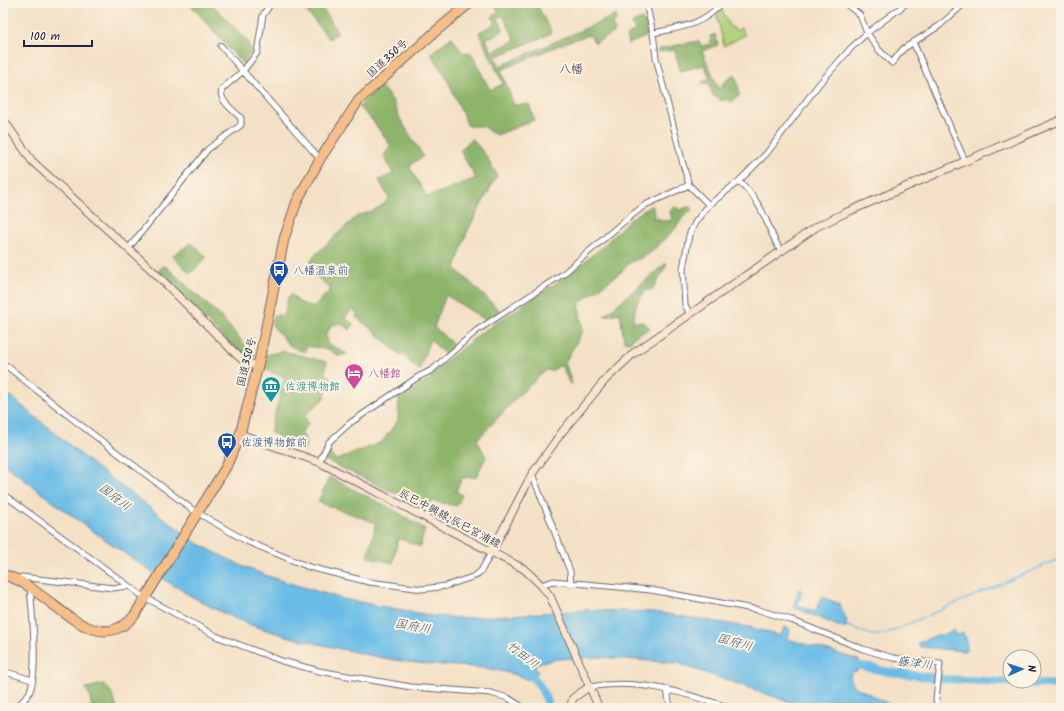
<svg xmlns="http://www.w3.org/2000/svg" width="1064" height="711" font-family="Kalam,'Klee One',sans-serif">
<rect width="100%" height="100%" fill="#fcf5e5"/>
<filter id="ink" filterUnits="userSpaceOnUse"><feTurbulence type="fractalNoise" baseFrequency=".025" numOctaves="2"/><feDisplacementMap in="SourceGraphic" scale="8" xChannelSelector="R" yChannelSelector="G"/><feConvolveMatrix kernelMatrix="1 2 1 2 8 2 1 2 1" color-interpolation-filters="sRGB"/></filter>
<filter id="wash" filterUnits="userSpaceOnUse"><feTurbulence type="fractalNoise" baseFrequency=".012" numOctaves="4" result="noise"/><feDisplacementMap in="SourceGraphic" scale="16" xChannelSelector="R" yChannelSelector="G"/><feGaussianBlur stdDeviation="0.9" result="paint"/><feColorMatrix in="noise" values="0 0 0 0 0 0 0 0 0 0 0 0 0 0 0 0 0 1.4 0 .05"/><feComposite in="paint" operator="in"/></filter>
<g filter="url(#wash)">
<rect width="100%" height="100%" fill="#f4e0c4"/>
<path fill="#b2d37b" stroke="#6a7a5b" d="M721,8L730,27L734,28L736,31L741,28L745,35L724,46L716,12Z"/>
<path fill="#8db56b" stroke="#586c53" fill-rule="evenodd" d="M189,3H211L248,42L251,52L243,64Z
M300,3C326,3 325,13 338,33L329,39Z
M503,3H536L551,31L550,34L495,57L500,66L616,15L617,20L612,24L615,32L595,43L590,35L569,41L501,70L514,105L529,104L534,120L497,135L490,132L483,126H468L448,81L431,53L452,37L462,52L471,53L490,90L503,84L479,32L495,24L492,17L499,12L496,7L503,5ZM501,16L504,17L515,40L492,52L486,39L501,32L503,29L498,18Z
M642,19L645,23L649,22L650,35L628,44L626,36L635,31L632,23Z
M715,34L718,45L702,51L719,90L721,89V85L735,74L740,95L731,103L728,99L721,101L717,96L714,97L708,83L703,84L702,82L710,78L704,65L680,71L675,50L658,52V49L699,41L701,46L711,44L710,36Z
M380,85L393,101L400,119L423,156L409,166L427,197L476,178L460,151L472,138L486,156L497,175L467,232L455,268L500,311L487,321L446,295L434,327L455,346L445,355L430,339L419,370L403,355L399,354L374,331L356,317L357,314L352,309L345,318L353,324L350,330L339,322L336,325L333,323L325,336L328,339L327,343L347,354L338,356L330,350L307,346L304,352L290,346L272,325L274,315L284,316L288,297L291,294L299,302L311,307L317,304L331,289L306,268L316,254L357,216L373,211L384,204L389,198L379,180L393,174L384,155L391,146L372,120L359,107Z
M652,205L655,214L653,217L654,220L658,218L664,221L672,220L670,211L675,207L680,210L690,206L693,209L683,217L675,229L649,254L628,264L622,271L581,302L579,306L583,331L565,362L572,384H570L561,365L551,371L546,370L517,397L477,440L486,457L476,477L462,478L456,491L462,495L457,506L433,501L429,504C417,502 415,493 401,491L397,494L323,459L327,451L331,453V456L337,460L382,442L398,420L399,394L409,388L411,391L431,379L432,373L481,333L567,276L600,249L629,220Z
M191,243L207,257L190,274L172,256Z
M666,263L667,265L652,290H646L636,305L633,322H643L649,327V329L635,336L630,342L624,341L620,313L604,316Z
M164,265L219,315L256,357L246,358L233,347L158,272Z
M283,351L327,362L325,374L331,377L324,398L305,415L308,425L301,432L306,441L305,450L270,432L285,377L268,371L263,365L266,355Z
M329,477L394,510L425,529L420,547L398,538L393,563L368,557L376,523L318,502Z
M104,684L111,692L117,708H92L90,696L85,688Z"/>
<path fill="#6bbce6" stroke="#466f90" d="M3,390L97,468L197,543L244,567L279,580L343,599L434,616L466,618L586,610L654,612L749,627L781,636L784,627L790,629L788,639L859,660L857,671L852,672L850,677L854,686L896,708H807L677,663L600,657L558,659L536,663L535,668L538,672L528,680C496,665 461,667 427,664C398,662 369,655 341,649C305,641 270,633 236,619C193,600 153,573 114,546C76,519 39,492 3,463Z
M799,589L802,591L798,605L815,612L822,597L840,604L847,622L845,629L793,607Z
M954,630L956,636L963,633L966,638L967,649L964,651L920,647L918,643L939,634L940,636Z"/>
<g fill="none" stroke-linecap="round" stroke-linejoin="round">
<path stroke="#6bbce6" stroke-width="1.5" d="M845,625L872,635L885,634L1061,558"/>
<path stroke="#6bbce6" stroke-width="8" d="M848,663L889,672L945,679L1061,685
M525,669L540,686L550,708"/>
</g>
</g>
<g filter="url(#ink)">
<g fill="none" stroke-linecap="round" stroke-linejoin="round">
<g stroke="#6c646b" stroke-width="7">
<path id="street" d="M646,3L653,33L656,58L683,164L689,185L709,205
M845,3L860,15L867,33L879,50L892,63L903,49L939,26L965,3
M653,33C682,27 701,26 722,3
M913,42L965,161
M221,46L320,159
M739,181C751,192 760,205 766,220C771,231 774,241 781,251
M128,249L208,149L241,125V118C233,110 218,100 222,89L243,71L257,53L263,15L271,3
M690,314L685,305L683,269L689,235L696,221L709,205L739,181L767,153L819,84L851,48L867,33L907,3
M3,363L74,420L193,510L246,541L309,567L369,582L423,589L446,586L475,576L481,571L491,553
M319,462L329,442L350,423L418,377L432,370L476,331L563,274L622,223L645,205L689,185
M532,474L570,571L571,584
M3,494L141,595L216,636L282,661L319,671L411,687L491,693L508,698L524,708
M16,579L22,577L113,588L127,586
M541,585L553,581L651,590L759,610L791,620L863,649L893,658L940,664L936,699L938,708
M3,671L32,680
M589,687C639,678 684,693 731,708
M667,689L670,708
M14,708C20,704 25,700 29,693C39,675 32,610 30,588"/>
</g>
<g stroke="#6c646b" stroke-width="9">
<path id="secondary" d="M3,119L32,161L155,273L238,356L247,363L258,366
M240,434L319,462L524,569L541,585L550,596L599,708
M491,553L532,474L562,432L606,379L634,353L816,227L845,213L1061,120
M570,708L573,698L589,687"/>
</g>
<g stroke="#6c646b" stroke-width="11">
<path id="highway" d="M3,575C45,582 92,664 134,616L226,467L240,434L258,366L284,239L297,201L320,159L359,100L436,31L470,3"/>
</g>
<use href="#street" stroke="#fff" stroke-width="5"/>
<use href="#secondary" stroke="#fce5cf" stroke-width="7"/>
<use href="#highway" stroke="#f7be87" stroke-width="9"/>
</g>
</g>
<defs>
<g id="bus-pin" transform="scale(1)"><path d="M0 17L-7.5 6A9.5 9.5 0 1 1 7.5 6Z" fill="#1a4fb4" stroke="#fcf5e5"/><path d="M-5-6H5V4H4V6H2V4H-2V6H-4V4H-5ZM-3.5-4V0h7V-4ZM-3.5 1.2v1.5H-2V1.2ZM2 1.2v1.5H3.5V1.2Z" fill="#fff"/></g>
<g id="hotel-pin" transform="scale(1)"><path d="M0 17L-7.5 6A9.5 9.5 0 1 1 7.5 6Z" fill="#d1479c" stroke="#fcf5e5"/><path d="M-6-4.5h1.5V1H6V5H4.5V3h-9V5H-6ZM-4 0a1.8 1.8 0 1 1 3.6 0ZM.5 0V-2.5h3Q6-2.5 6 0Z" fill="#fff"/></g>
<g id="museum-pin" transform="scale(1)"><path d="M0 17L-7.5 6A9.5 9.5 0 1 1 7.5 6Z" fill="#0f9aa8" stroke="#fcf5e5"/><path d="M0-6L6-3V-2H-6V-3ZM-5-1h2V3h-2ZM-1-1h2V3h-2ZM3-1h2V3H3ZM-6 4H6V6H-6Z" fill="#fff"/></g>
</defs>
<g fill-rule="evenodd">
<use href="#bus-pin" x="279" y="270"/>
<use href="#hotel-pin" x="354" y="373"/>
<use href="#museum-pin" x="271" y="386"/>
<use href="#bus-pin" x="227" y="442"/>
</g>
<g text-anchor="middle" stroke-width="4" stroke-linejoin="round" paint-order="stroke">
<g font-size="11" fill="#22223b" stroke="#fcf5e5">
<text transform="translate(387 58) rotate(-42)" y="4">国道350号</text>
<text transform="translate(246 362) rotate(-76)" y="4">国道350号</text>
<text transform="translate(450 518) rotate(28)" y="4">辰巳中興線;辰巳宮浦線</text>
</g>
<g font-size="11" fill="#164399" stroke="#fcf5e5" text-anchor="start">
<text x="293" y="274">八幡温泉前</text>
<text x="241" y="446">佐渡博物館前</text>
</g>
<g font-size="11" fill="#b23c85" stroke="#fcf5e5" text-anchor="start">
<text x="368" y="377">八幡館</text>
</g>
<g font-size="11" fill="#0d838f" stroke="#fcf5e5" text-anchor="start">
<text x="285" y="390">佐渡博物館</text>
</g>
<g font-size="12" font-weight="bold" fill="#665268" stroke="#fcf5e5">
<text x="571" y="73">八幡</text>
</g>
<g font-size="12" font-style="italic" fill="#3c5877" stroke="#fcf5e5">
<text transform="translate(115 497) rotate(37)" y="4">国府川</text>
<text transform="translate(413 626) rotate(10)" y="4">国府川</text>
<text transform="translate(735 642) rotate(15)" y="4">国府川</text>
<text transform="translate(523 655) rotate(38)" y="4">竹田川</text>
<text transform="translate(915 663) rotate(7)" y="4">藤津川</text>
</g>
</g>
<rect width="1064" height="711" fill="none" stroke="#fcf5e5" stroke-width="16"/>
<g transform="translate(1022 669) rotate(87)"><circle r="19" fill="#fcf5e5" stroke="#a5a1a1"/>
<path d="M0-3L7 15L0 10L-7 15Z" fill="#1f6fb2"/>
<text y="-6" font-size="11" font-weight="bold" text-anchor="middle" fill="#22223b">N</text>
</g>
<path d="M24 40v6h68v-6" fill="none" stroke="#22223b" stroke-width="2"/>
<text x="30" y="40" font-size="12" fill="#22223b" stroke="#fcf5e5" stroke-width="3" paint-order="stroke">100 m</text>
</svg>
